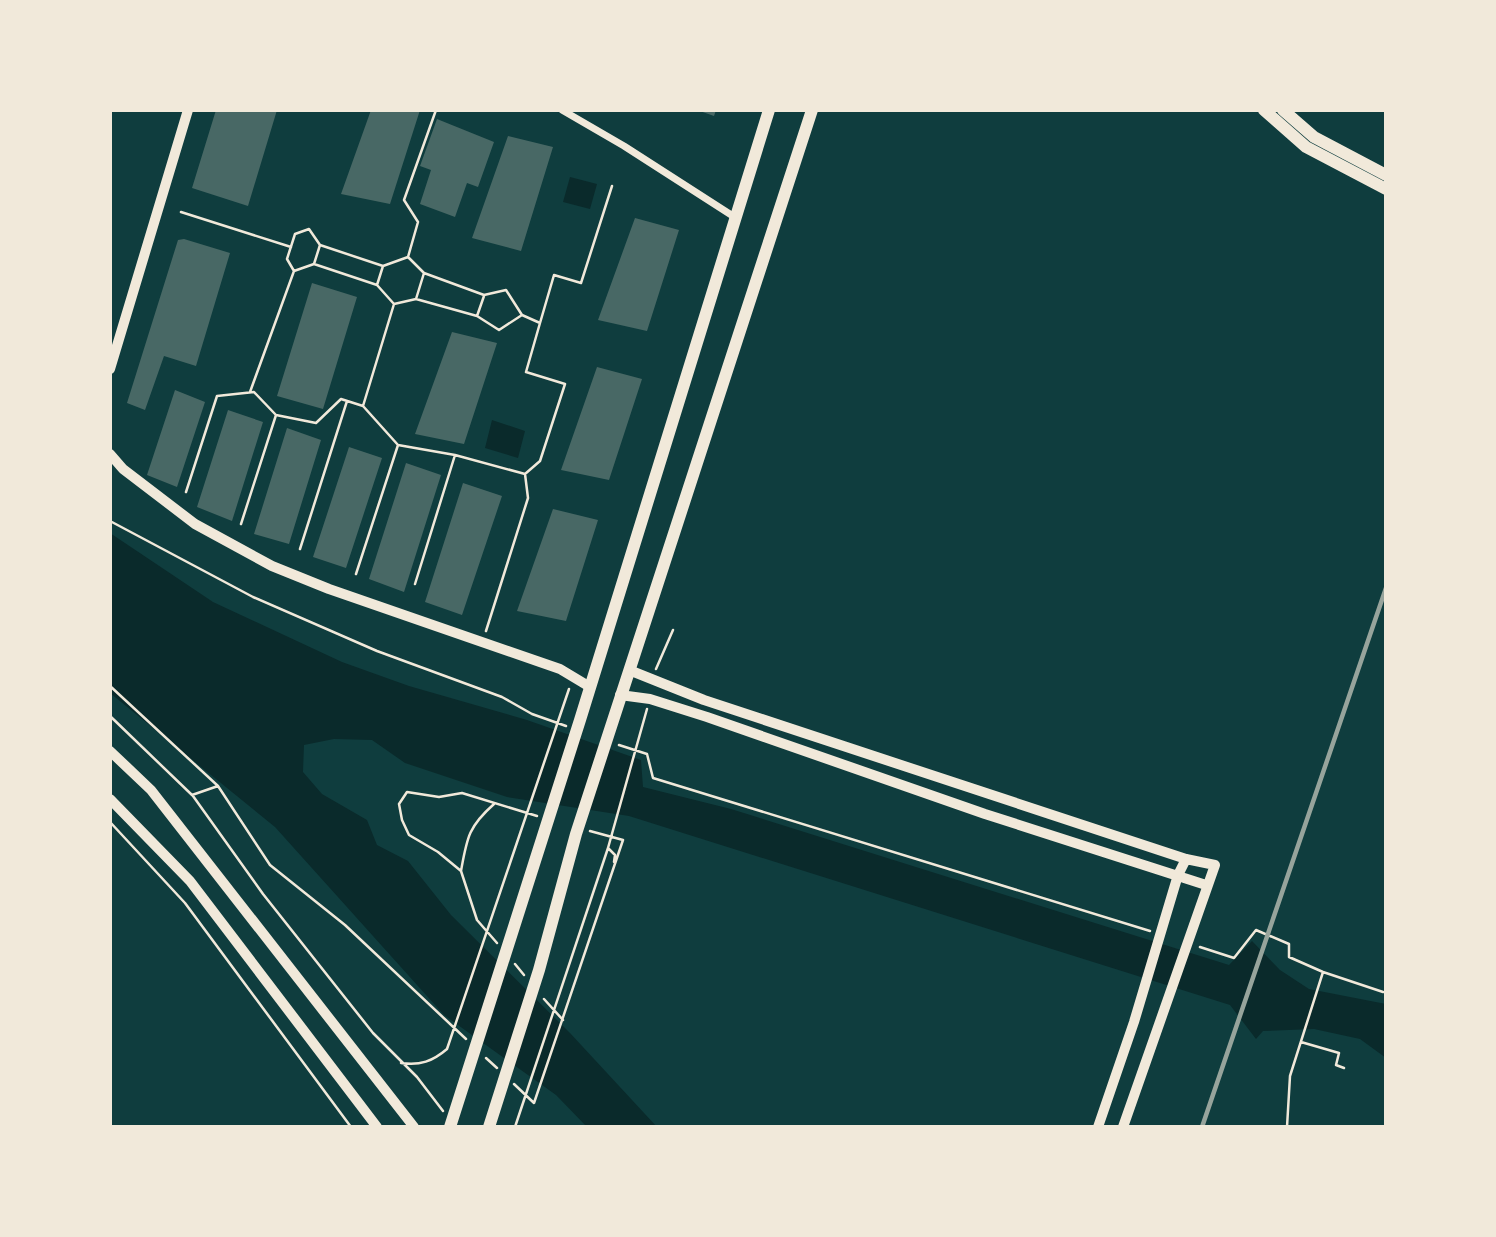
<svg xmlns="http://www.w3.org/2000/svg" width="1496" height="1237" font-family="'IBM Plex Sans',sans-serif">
<rect width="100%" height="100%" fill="#0f3d3e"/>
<path fill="#0a2a2b" d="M570,177L597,184L590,209L563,202Z
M492,420L525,431L518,458L485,448Z
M110,533L213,602L342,662L409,686L527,720L641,760L643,787L731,809L1229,965L1252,941L1280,970L1309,989L1386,1004V1058L1360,1039L1314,1029L1263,1031L1256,1039L1230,1005L629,816L507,797L405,763L372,740L334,739L304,745L303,772L322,794L367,820L377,845L408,861L451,915L570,1033L657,1127H587L556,1095L444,1015L275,827L110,693Z"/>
<path fill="#486865" d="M216,110H277L248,206L192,188Z
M371,110H420L390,204L341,194Z
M697,110H716L714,116Z
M437,119L494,142L478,187L467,183L455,217L420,204L431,170L420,166Z
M508,136L553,147L521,251L472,238Z
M635,218L679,230L647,331L598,320Z
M184,239L230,253L196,366L164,356L145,410L127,403L178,240Z
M312,283L357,297L323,409L277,396Z
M452,332L497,343L464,444L415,434Z
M597,367L642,379L609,480L561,470Z
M175,390L205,402L177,487L147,475Z
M228,410L263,422L232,521L197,507Z
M287,428L321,440L289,544L254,534Z
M349,447L382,458L346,568L313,557Z
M406,463L441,475L404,592L369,579Z
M463,483L502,496L462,615L425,602Z
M553,509L598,520L566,621L517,611Z"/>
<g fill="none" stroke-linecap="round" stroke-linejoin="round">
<path stroke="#f1e9da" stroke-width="2.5" d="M181,212L291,247
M320,245L383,266
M408,257L418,222L404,200L436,110
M314,264L377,285
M416,299L477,316L499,330L522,315L506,290L484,295L424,273L408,257L383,266L377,285L394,304L416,299L424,273
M522,315L540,323L554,275L581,283L612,186
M477,316L484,296
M250,392L294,271L314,264L320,245L309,229L295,234L287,259L294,271
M398,445L455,455
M186,492L217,396L254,392L276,415
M110,521L253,597L377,651L502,697L532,714L566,726
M241,524L276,415L316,423L341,399L363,406
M300,549L347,401
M356,574L398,445L363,406L394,304
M415,584L455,455L525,474
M486,631L528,498L525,474L540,461L565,384L526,372L540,323
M656,669L673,630
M110,686L218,786
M110,716L192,795L218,786L270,865L345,925L466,1039
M619,745L647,754L653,778L1150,931
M193,796L263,894L373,1033L417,1077L443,1111
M110,822L185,903L351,1127
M608,848L615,855L614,862
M461,871C467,838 468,827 494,804
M497,943L477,920L461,871L438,852L409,835L402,820L399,804L407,792L439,797L462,793L537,816
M1200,947L1234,958L1256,930L1289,944V957L1323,972L1383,992
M515,964L524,975
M544,999L563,1020
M1301,1042L1339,1053L1336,1065L1344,1068
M486,1058L497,1068
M401,1063C420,1066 433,1061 447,1049L569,689
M514,1084L534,1103L623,840L590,831
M515,1127L608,848L647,709
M1287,1127L1290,1076L1323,972"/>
<path stroke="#f1e9da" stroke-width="7" d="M562,110L624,146L736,218"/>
<path stroke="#f1e9da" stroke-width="10" d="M110,369L188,110
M110,454L123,469L195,524L272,566L329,589L560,669L590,687
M629,670L704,700L1186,859L1215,865L1123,1127
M620,695L650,699L707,717L985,814L1206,885
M110,751L151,790L414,1127
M110,799L190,881L377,1127
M1098,1127L1134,1022L1178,875L1186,859"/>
<path stroke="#f1e9da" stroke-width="12" d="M1264,110L1306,147L1386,189
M1283,110L1314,137L1386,175
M450,1127L580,720L769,110
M489,1127L539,970L576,834L812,110"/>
<path stroke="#97a49c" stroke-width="4.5" d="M1202,1127L1386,588"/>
</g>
<rect width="1496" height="1237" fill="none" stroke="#f1e9da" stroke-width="224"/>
</svg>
